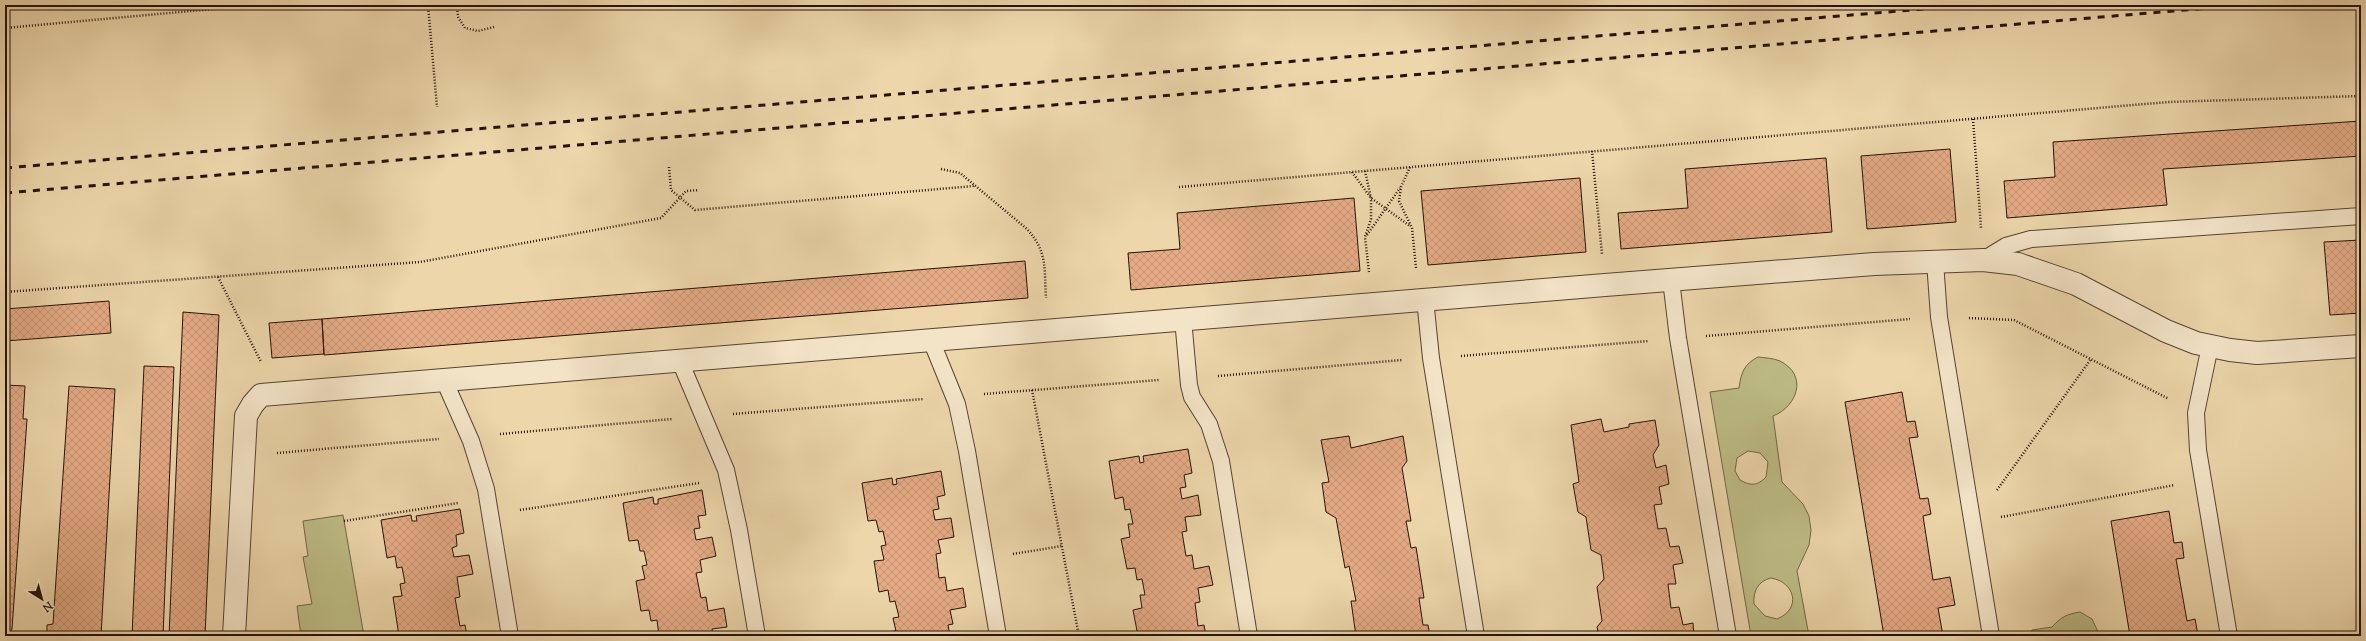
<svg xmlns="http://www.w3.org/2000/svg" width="2366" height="641" font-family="'Sorts Mill Goudy',serif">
<defs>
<pattern id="building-cross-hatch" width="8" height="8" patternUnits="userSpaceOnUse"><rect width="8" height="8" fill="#e5ab85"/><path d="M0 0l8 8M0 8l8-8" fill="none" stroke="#c49272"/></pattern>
</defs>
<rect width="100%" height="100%" fill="#ecd6aa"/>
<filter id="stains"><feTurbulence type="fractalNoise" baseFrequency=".005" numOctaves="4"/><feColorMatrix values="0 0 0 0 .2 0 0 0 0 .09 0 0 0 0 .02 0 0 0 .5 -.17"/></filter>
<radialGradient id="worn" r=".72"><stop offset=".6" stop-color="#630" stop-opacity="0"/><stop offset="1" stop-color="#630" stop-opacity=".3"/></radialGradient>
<path fill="#bdbc85" stroke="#706748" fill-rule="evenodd" d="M1758,357C1766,358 1773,358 1780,361C1808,375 1798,406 1773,416L1782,482L1803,504L1809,516L1811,530L1809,545L1797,571L1809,636H1751L1710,392L1739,388C1741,373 1744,364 1758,357ZM1748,451L1760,453L1768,462L1766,477C1757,486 1751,486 1740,480L1735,471L1737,458ZM1771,578C1795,582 1802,609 1777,619L1765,616L1754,604C1753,591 1758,581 1771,578Z
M343,515L364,636H301L297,606L312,604L303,557L308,556L303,521Z
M2080,612L2092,619L2100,636H2027L2032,630L2052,627C2061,617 2067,614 2080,612Z"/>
<path fill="url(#building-cross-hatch)" stroke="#24120a" d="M2361,121V156L2163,169L2167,205L2007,218L2004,181L2055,177L2053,142Z
M1950,149L1956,222L1867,229L1861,156Z
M1826,158L1832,232L1621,249L1618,213L1688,208L1685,169Z
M1580,178L1586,252L1428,265L1421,191Z
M1354,198L1360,271L1131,290L1128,253L1180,249L1177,213Z
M2361,240V313L2330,315L2324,242Z
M1025,261L1028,298L324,355L322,319Z
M109,301L111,333L5,341V309Z
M183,312L219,315L205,636H169Z
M322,319L324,354L272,358L269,323Z
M144,366L174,367L163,636H132Z
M5,385L25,386L23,419H27L12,629L8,636H5Z
M69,386L115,389L101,636H47V625L53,624Z
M1902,392L1907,422L1915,421L1918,437L1909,438L1920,499L1928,498L1931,514L1923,516L1933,580L1950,577L1955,605L1938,608L1943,636H1884L1845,402Z
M1601,419L1604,432L1629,427V424L1655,420L1659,445L1653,455L1656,468L1666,465L1669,484L1659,487L1662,504L1654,505L1658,529L1666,528L1670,547L1679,546L1683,563L1673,565L1676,584H1668L1671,608L1679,607L1683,625L1693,623L1694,636H1599L1597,627L1602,621L1597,587L1604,579L1601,555L1591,550L1586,517L1578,512L1573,484L1579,482L1571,425Z
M1349,436L1351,448L1403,436L1407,461L1402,468L1411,521H1406L1411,548L1416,547L1424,598H1419L1423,625H1428L1430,636H1356L1351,601H1356L1349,566L1345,568L1336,518L1326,512L1322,483L1329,482L1321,440Z
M1188,449L1192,473L1184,475L1186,487L1180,488L1182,499L1198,495L1201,515L1185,517L1187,531L1182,532L1186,556L1192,555L1194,569L1209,566L1213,585L1198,588L1200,602L1195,603L1198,626L1204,625L1206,636H1138L1133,610L1142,608L1140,595H1145L1142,579L1137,580L1135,568L1127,569L1121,539L1130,537L1128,524H1133L1130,509L1125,510L1123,497L1115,499L1109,461L1139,456L1140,463L1144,462L1143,456Z
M941,471L945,495L937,497L939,509L933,510L935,520L951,518L954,537L938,540L941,553L936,554L939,578L945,577L947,591L963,588L966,607L950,610L953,624L948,625L950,636H887L886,632L896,631L893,618L899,617L895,601L890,602L888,590L879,592L874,561L884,560L881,546L886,545L883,531L879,532L876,520L868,521L862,483L892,478L893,485L897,484L896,479Z
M702,490L706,515L698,516L700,528L694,529L696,540L712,537L716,556L700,560L702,572L696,573L701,598L706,597L708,611L724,608L727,627L712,629L713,636H659L657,620L651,621L649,610L641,611L636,581L645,579L642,566L647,565L644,551H640L638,540L629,541L623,503L653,497L654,504H658V499Z
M460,509L464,533L456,535L457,546L452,548L454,557L469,555L473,574L457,577L460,597L455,598L460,626L465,625L467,636H399L393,597L402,596L400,584L405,583L402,567L397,568L395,556L387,558L381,520L411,515L412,521H417L416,516Z
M2169,511L2174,543L2182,542L2184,558L2176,559L2187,621L2195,619L2198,635L2130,636L2111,521Z"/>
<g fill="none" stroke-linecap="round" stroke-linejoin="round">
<g stroke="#564332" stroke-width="18">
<path id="service" d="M1983,260L2006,246L2031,239L2361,216
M1935,262L1939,317L1991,636
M1671,280L1678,338L1728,636
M1425,299L1431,358L1476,636
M1183,319L1189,385L1192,397L1209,424L1221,461L1249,636
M931,340L957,404L967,451L998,636
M2210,346L2196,413L2198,450L2229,636
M680,361L726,470L739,530L757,636
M444,380L471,441L486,489L510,636"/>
</g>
<g stroke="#564332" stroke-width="24">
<path id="minor" d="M234,636L246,416L253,404L261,395L1605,285L1874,264L1983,260L2018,264L2076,284L2166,331L2196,343L2230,350L2257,353L2361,346"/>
</g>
<path stroke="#24120a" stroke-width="2.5" stroke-dasharray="1 2" stroke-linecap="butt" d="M428,5L437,107
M457,5L458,17L465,28L478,31L494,27
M5,28L257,5
M1973,119L1981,228
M1592,151L1602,254
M669,167L671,190L695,210L974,186
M1410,167L1401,187L1399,201L1412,228L1416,268
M941,169L960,173L1027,229C1048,252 1044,269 1046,298
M1365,171L1371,198V219L1365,237L1369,272
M1352,172L1371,198L1410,226
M1179,187L2168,102L2361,96
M1367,235L1400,188
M218,277L261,362
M5,292L420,262L661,218L686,191L699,190
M1969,318L2014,320L2169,399
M1706,336L1910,319
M1461,356L1649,341
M1218,376L1402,360
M1032,390L1079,636
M984,394L1159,380
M733,414L924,399
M500,434L672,419
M277,453L439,439
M1997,490L2091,359
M520,510L699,483
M2001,517L2175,485
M344,521L458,503
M1013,554L1062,546"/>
<use href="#service" stroke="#f3e4c8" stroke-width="16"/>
<use href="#minor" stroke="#f3e4c8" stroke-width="22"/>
<path stroke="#24120a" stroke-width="3" stroke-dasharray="7 7" stroke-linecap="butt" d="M5,168L1972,5
M5,193L2245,5"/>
</g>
<rect width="2366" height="641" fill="none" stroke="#ecd6aa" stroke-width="20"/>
<rect x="6" y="6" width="2354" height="629" fill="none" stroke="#24120a" stroke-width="2"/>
<rect x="10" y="10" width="2346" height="621" fill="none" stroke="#24120a"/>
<g transform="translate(42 599) rotate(143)" stroke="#f3e4c8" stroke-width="3" paint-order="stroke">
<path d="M0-3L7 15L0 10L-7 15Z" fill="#24120a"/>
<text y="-6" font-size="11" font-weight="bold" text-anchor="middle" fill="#24120a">N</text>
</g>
<rect width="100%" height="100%" filter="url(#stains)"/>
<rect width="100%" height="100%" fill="url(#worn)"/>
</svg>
